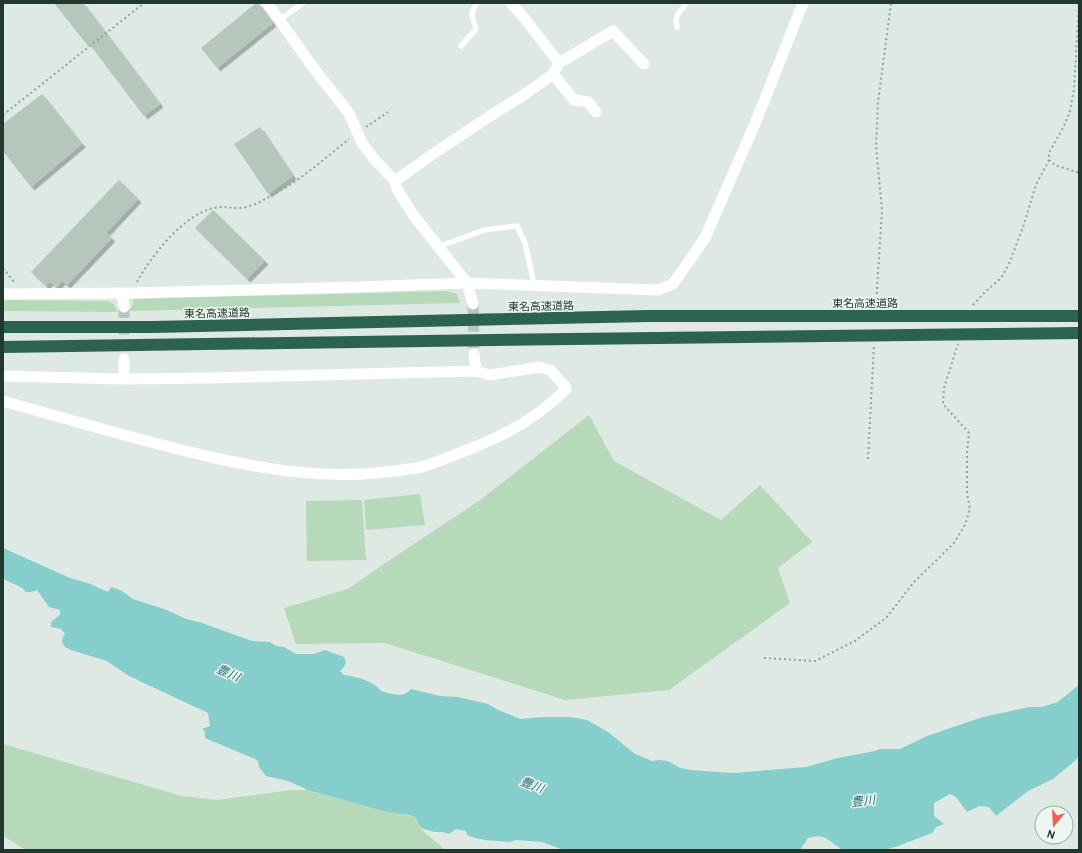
<svg xmlns="http://www.w3.org/2000/svg" width="1082" height="853" font-family="Overpass,'Noto Sans JP',sans-serif">
<defs>
<filter id="shadow"><feDropShadow dx="3.5" dy="3.5" stdDeviation="0" flood-color="#0004"/></filter>
</defs>
<rect width="100%" height="100%" fill="#dde9e2"/>
<path fill="#b6dab9" d="M446,291L457,294L460,303L130,311L134,299Z
M3,300L107,301L114,304L117,312L3,311Z
M589,415L614,461L721,520L760,485L812,542L778,568L790,603L669,690L565,700L385,643L296,644L284,608L348,589L394,557L479,501Z
M420,494L425,525L366,530L364,500Z
M362,500L366,560L307,561L306,501Z
M3,744L182,796L217,800L292,790H308L383,811L398,813L415,817L421,829L445,850H26L3,836Z"/>
<path fill="#86cecb" d="M3,548L70,578L88,583L108,592L111,587L122,591L133,599L167,610L186,619L199,622L252,641L270,642L276,646L284,647L296,654H314L325,650L344,657L346,662L344,667L340,671L344,675C356,677 373,680 381,691C392,694 403,699 411,689L440,696L458,697L488,704L498,710L521,719L543,717H570L587,720L608,732L635,754L652,761L659,760L668,761L680,768L690,770L733,773L806,767L838,758L875,751L880,749H900L927,736L983,717L1029,707H1042L1058,702L1079,685V755L1076,760L1053,779L1028,791L996,816L989,807L979,806L967,812L956,797L950,794L934,803V816L944,824L936,827L932,833L898,846L884,850H841L840,848C825,839 827,834 808,838L800,850H566L561,849L542,842L516,840L510,842L485,840L468,836L466,831L456,829L449,834L443,832H434L421,828L415,817L409,815L383,811L308,790L288,781L266,776L259,767L258,761L255,759L205,738V732L202,729L210,726L208,713L129,676L107,661L71,650L65,647L62,642L63,637L65,634L61,629L51,627V622L60,615V610L49,607L37,590L31,592H26C21,584 11,585 3,578Z"/>
<path fill="#b6c6bd" filter="url(#shadow)" d="M54,3H83L160,104L144,116L87,41L85,42Z
M256,3H258L273,23L217,68L201,48Z
M42,94L82,144L31,187L3,151V124Z
M260,127L293,176L268,194L234,144Z
M119,180L138,199L106,233L112,238L67,285L62,281L57,287L50,282L46,286L31,272Z
M213,210L265,261L247,279L195,228Z"/>
<g fill="none" stroke-linecap="round" stroke-linejoin="round">
<path stroke="#b7c6be" stroke-width="11" stroke-dasharray="11 5.5" stroke-linecap="butt" d="M473,304L474,354
M124,307V359"/>
<path stroke="#7fac95" stroke-width="2" stroke-dasharray="2 3" stroke-linecap="butt" d="M3,115L144,3
M366,127L388,112
M1049,160L1055,165L1079,173
M3,268L15,283
M137,282C151,256 184,214 214,208C223,206 230,208 239,208C248,208 260,202 267,198C297,183 323,160 349,139
M876,304L882,211L876,146L878,102L891,3
M973,305L984,293L1001,278L1009,264L1023,227L1036,185L1049,160V153L1064,126L1070,111L1074,89L1079,3
M868,459L874,345
M764,658L815,661L855,641L886,618L914,582L954,543L965,525L970,509L967,493V452L969,433L943,404L944,388L958,344"/>
<path stroke="#fff" stroke-width="5.5" d="M279,20L303,3
M677,27C674,13 680,14 686,3
M461,46L476,29C473,15 468,17 477,3
M438,247L484,230L517,226L525,243L533,279V285"/>
<path stroke="#fff" stroke-width="11" d="M267,3L318,74L349,113L362,143L375,160L395,181L397,189L414,216L467,283L473,304
M511,3L525,19L559,63
M553,74L574,100L588,102L596,112
M395,181L436,152L487,118L525,94L549,77L553,74L559,63L613,31L644,64
M122,293L124,307
M3,294L132,293L356,287L467,283L658,290L673,284L705,238L757,119L803,3
M474,354L476,371
M3,376L124,379L211,378L476,371L490,375L539,367L550,370L564,385L566,389C539,417 506,435 470,449C454,455 438,462 422,467C407,470 392,471 377,473C320,478 271,470 215,458C144,442 74,421 3,401
M124,379V359"/>
<path stroke="#2c634e" stroke-width="12" d="M3,327H153L648,316H1079
M3,347C362,342 720,336 1079,333"/>
</g>
<g text-anchor="middle" stroke-width="3" stroke-linejoin="round" paint-order="stroke">
<g font-size="11" fill="#20382d" stroke="#eef6f0">
<text x="865" y="307">東名高速道路</text>
<text transform="translate(541 306) rotate(-1)" y="4">東名高速道路</text>
<text transform="translate(217 313) rotate(-1)" y="4">東名高速道路</text>
</g>
<g font-size="12" font-style="italic" fill="#1c7170" stroke="#eef6f0">
<text transform="translate(228 673) rotate(23)" y="4">豊川</text>
<text transform="translate(532 785) rotate(21)" y="4">豊川</text>
<text transform="translate(863 801) rotate(-6)" y="4">豊川</text>
</g>
</g>
<rect width="1082" height="853" fill="none" stroke="#20382d" stroke-width="8"/>
<g transform="translate(1054 825) rotate(198)"><circle r="19" fill="#eef6f0" stroke="#9caaa2"/>
<path d="M0-3L7 15L0 10L-7 15Z" fill="#ee6056"/>
<text y="-6" font-size="11" font-weight="bold" text-anchor="middle" fill="#20382d">N</text>
</g>
</svg>
